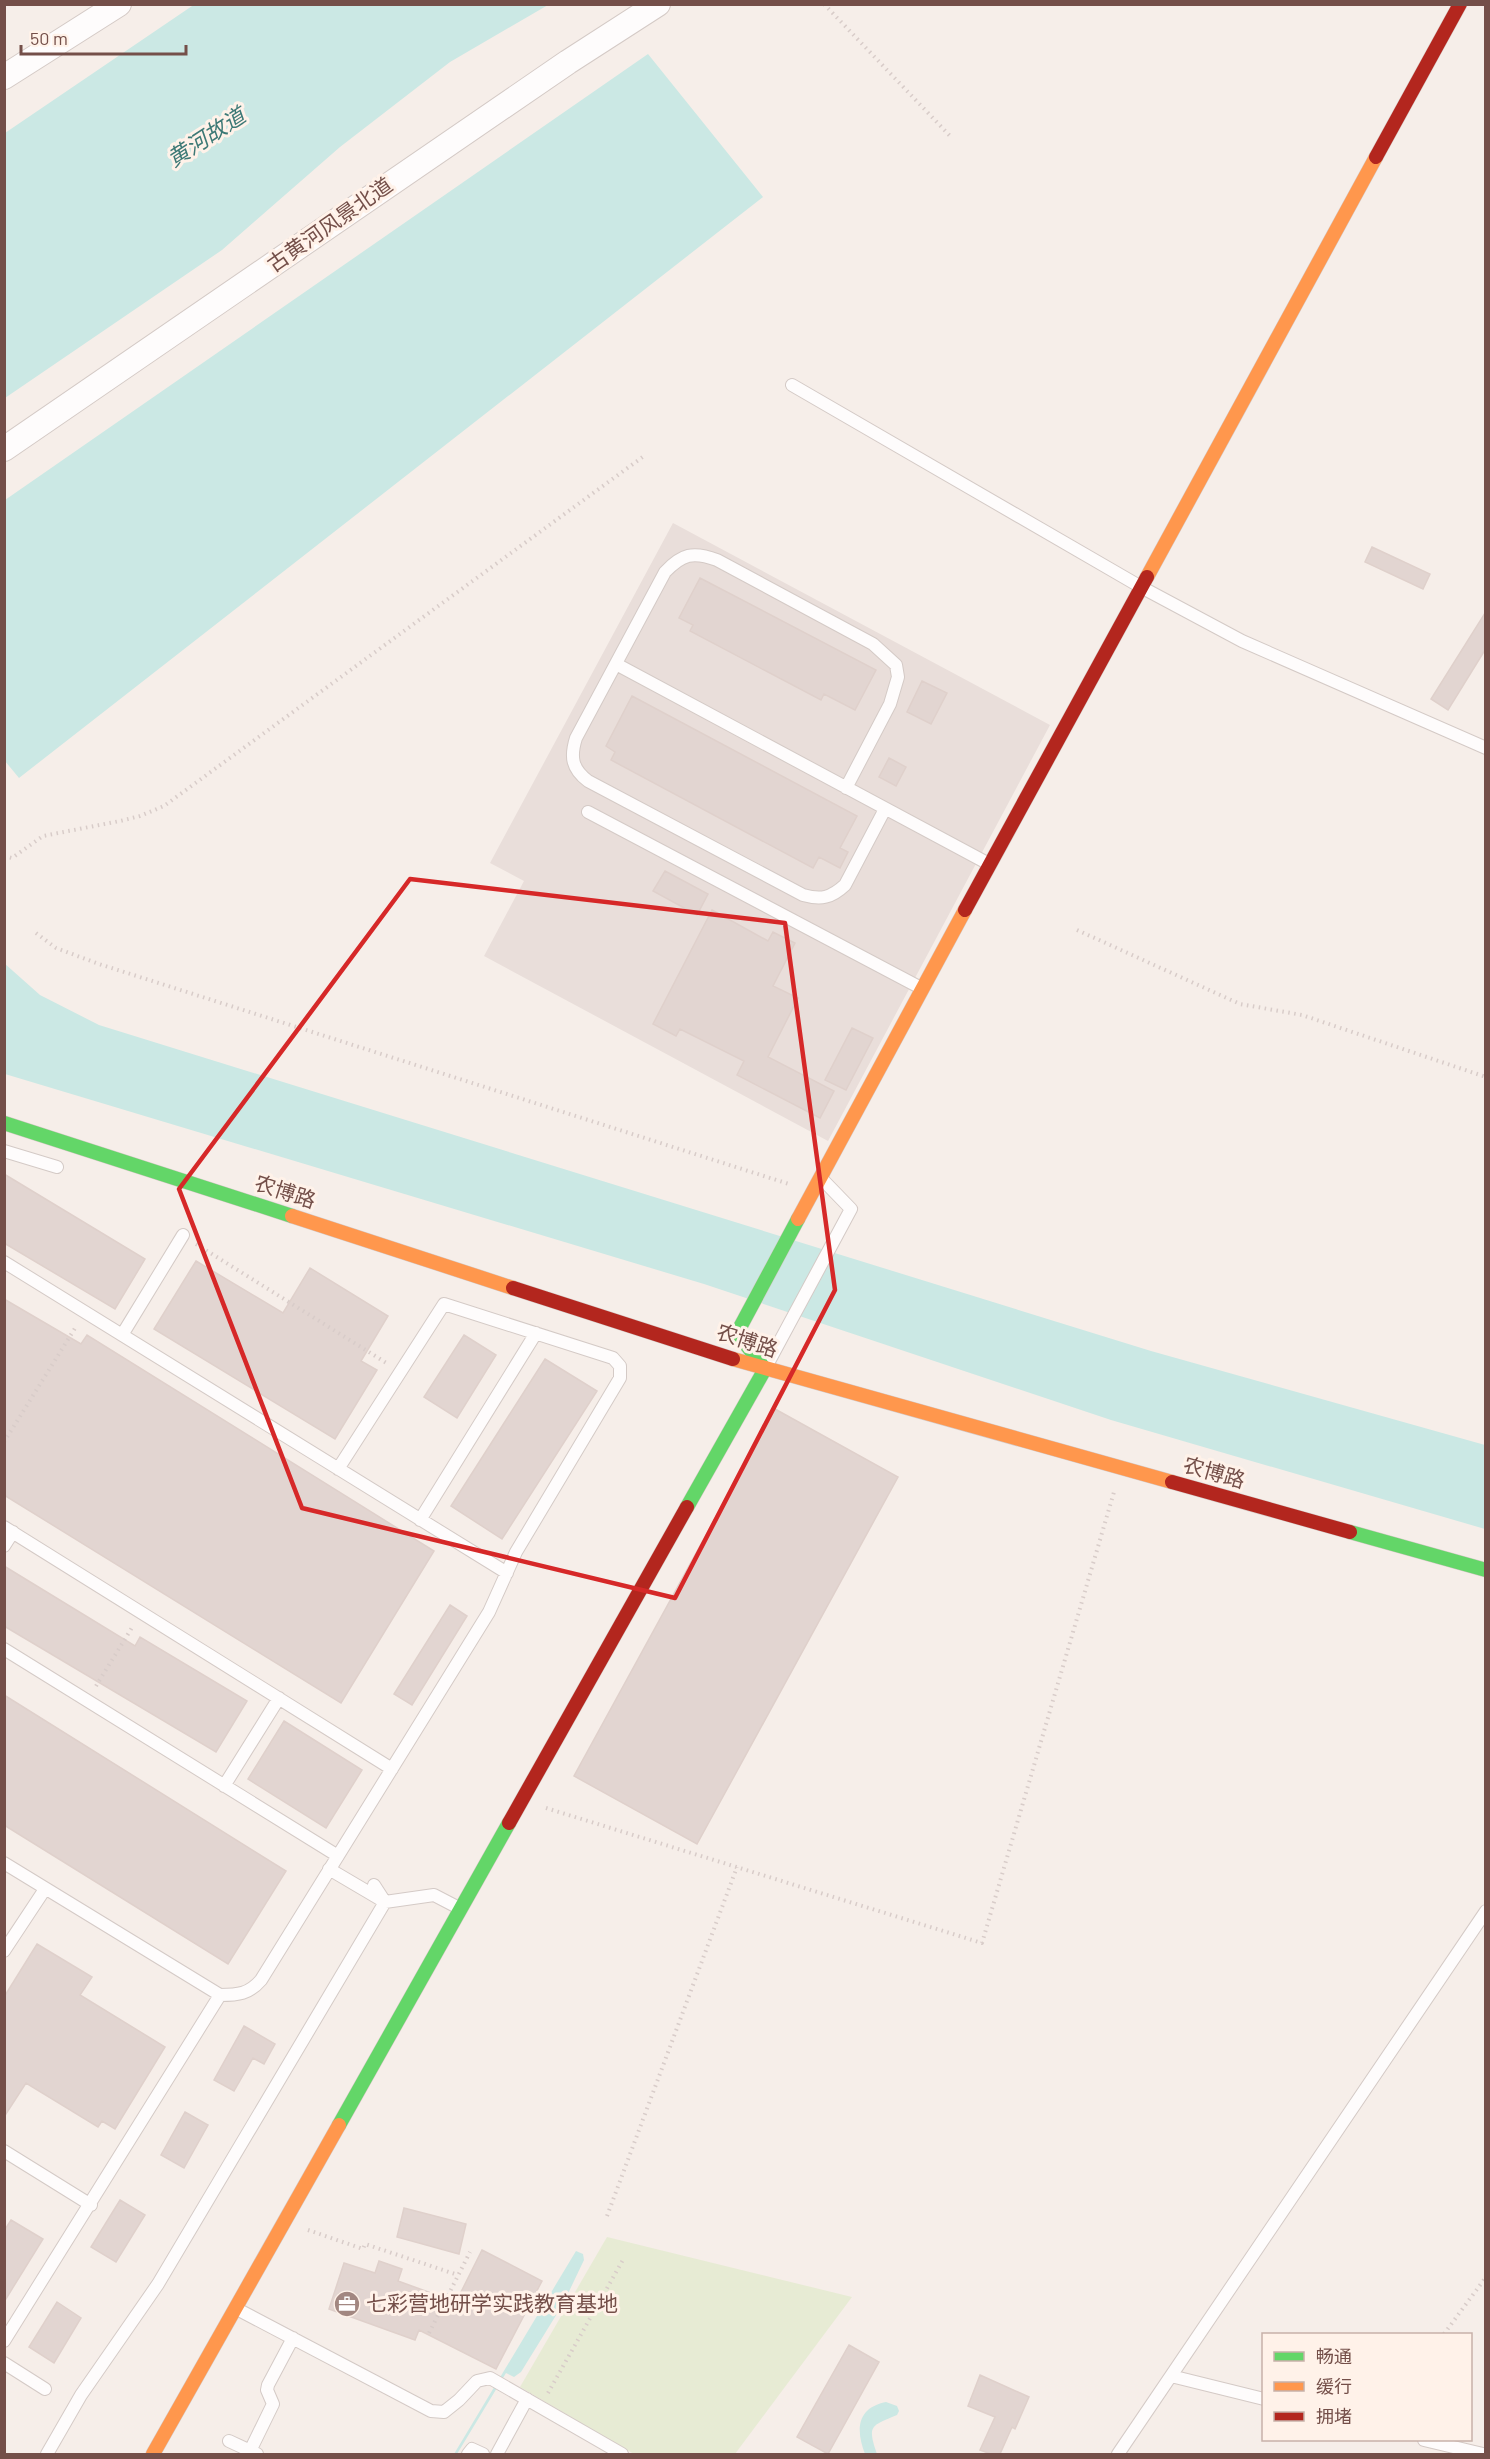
<svg xmlns="http://www.w3.org/2000/svg" width="1490" height="2459" font-family="Barlow,'Noto Sans SC',sans-serif">
<rect width="100%" height="100%" fill="#f6eee9"/>
<path fill="#e9deda" d="M673,523L1050,725L828,1141L484,956L524,881L490,863Z"/>
<path fill="#e7ebd4" d="M607,2237L852,2297L735,2454H634L520,2387Z"/>
<path fill="#cbe8e4" d="M195,4L548,5L450,62L340,147L222,250L5,398V133Z
M648,54L763,197L19,778L5,761V500Z
M4,963L40,995L99,1025L1151,1351L1485,1445V1529L1111,1420L704,1284L5,1074Z
M576,2251L583,2254L584,2260L563,2304L521,2372L514,2377L506,2373L457,2454H454Z
M886,2402L897,2406L899,2411L897,2415C871,2426 867,2425 877,2454H865C856,2431 856,2408 886,2402Z"/>
<path fill="#e2d5d1" stroke="#dfd0cb" stroke-width="1.5" d="M1372,547L1430,574L1423,589L1365,562Z
M700,578L876,670L855,710L824,694L821,700L690,631L693,625L679,618Z
M1485,613V650L1448,710L1431,699Z
M922,681L947,693L931,724L907,712Z
M632,696L857,816L840,848L848,852L840,868L819,857L813,868L611,760L615,752L606,746Z
M889,758L906,767L896,786L879,777Z
M665,871L708,894L697,915L653,891Z
M712,910L768,941L773,932L795,943L773,986L798,998L768,1057L834,1091L820,1118L737,1075L744,1061L680,1029L676,1036L653,1024Z
M852,1028L873,1038L846,1090L825,1080Z
M4,1174L145,1259L115,1309L4,1243Z
M196,1261L283,1313L310,1268L388,1316L361,1361L377,1370L335,1439L154,1329Z
M4,1299L81,1344L87,1335L434,1551L341,1703L4,1495Z
M464,1335L496,1355L457,1418L424,1397Z
M545,1359L597,1391L502,1539L451,1506Z
M775,1409L898,1477L697,1844L574,1776Z
M4,1566L135,1646L140,1637L247,1701L216,1752L4,1626Z
M450,1605L467,1616L412,1705L394,1694Z
M4,1695L286,1871L228,1964L4,1825Z
M284,1721L362,1770L326,1828L248,1779Z
M37,1944L92,1977L80,1995L165,2047L115,2129L102,2121L98,2127L26,2083L4,2117V1997Z
M244,2026L275,2044L264,2064L253,2058L234,2091L214,2080Z
M185,2112L208,2125L184,2168L161,2155Z
M120,2200L145,2215L116,2262L91,2247Z
M404,2208L466,2224L459,2254L397,2237Z
M11,2220L43,2239L4,2302V2231Z
M482,2250L542,2281L496,2369L419,2330L415,2340L329,2309L344,2263L375,2273L379,2261L402,2269L398,2281L456,2302Z
M57,2302L81,2318L54,2363L29,2347Z
M849,2345L879,2362L828,2454L797,2437Z
M980,2375L1029,2397L1015,2429L1012,2427L1000,2454H991L980,2450L995,2417L968,2406Z"/>
<g fill="none" stroke-linecap="round" stroke-linejoin="round">
<g stroke="#d4cac6" stroke-width="14">
<path id="lane" d="M792,385L1141,587L1242,641L1486,748
M616,664L989,864
M846,788L890,704L898,677L896,665L873,644L717,560C693,551 682,554 665,572L576,738C570,757 572,769 588,781L803,895C821,900 831,898 845,885L885,809
M588,812L921,988
M4,1151L57,1167
M4,1262L507,1573
M122,1335L183,1235
M766,1367L851,1209L821,1178
M420,1520L536,1333
M4,1527L392,1769
M4,1546L13,1532
M4,1649L338,1856
M224,1786L279,1698
M4,1863L220,1995L4,2341
M329,1869L385,1902L434,1895L459,1908
M4,1951L45,1889
M220,1995C238,1995 249,1994 261,1980L489,1612L516,1552L620,1378V1366L613,1358L444,1304L338,1469
M4,2151L91,2205
M237,2309L431,2411L444,2412L459,2400L477,2381L490,2378L622,2454
M4,2363L45,2389
M1171,2376L1264,2399
M1424,2440L1483,2454
M229,2441L257,2454
M250,2451L273,2404L267,2390L268,2385L293,2338
M47,2454L81,2395L158,2284L385,1902L374,1885
M468,2454L472,2449L483,2454
M497,2454L527,2399
M1118,2454L1486,1911"/>
</g>
<g stroke="#d4cac6" stroke-width="26">
<path id="street" d="M4,77L119,4
M4,449L568,62L658,4"/>
</g>
<g stroke="#d5c9c6" stroke-width="15">
<path id="fast" d="M4,1123L292,1216
M687,1507L765,1369L737,1333L798,1219
M1350,1532L1486,1570
M339,2125L509,1823"/>
</g>
<g stroke="#d5c9c6" stroke-width="15">
<path id="slow" d="M1147,577L1376,157
M292,1216L513,1288
M798,1219L965,910
M733,1359L1172,1482
M153,2454L339,2125"/>
</g>
<g stroke="#d5c9c6" stroke-width="15">
<path id="jam" d="M1376,157L1460,4
M965,910L1147,577
M513,1288L733,1359
M1172,1482L1350,1532
M509,1823L687,1507"/>
</g>
<path stroke="#d8ccc9" stroke-width="4" stroke-dasharray="1.5 4.5" stroke-linecap="butt" d="M824,4L952,138
M4,856L12,858L43,836L120,821L140,816L164,806L644,456
M1077,930L1240,1004L1302,1015L1486,1077
M36,933L56,948L99,964L789,1184
M196,1244L388,1364
M4,1442L77,1325
M96,1686L133,1626
M546,1808L982,1943L1114,1492
M607,2216L737,1867
M308,2230L363,2249L365,2244L458,2275
M429,2333L470,2252
M1444,2334L1486,2277
M548,2393L624,2258"/>
<use href="#lane" stroke="#fefcfc" stroke-width="12"/>
<use href="#street" stroke="#fefcfc" stroke-width="24"/>
<use href="#fast" stroke="#63d668" stroke-width="14"/>
<use href="#slow" stroke="#ff974d" stroke-width="14"/>
<use href="#jam" stroke="#b3261e" stroke-width="14"/>
</g>
<path fill="none" stroke="#d62828" stroke-width="4.5" stroke-linejoin="round" d="M410,879L785,923L835,1290L675,1598L302,1508L179,1189Z"/>
<defs>
<g id="office-disc" transform="scale(1.35)"><circle r="9.5" fill="#a28781" stroke="#fff2e9"/><path d="M-6-3h4V-5.5h4V-3h4V5H-6ZM-1-4.5V-3h2v-1.5ZM-6 0V1H6V0Z" fill="#fff"/></g>
</defs>
<g fill-rule="evenodd">
<use href="#office-disc" x="347" y="2304"/>
</g>
<g text-anchor="middle" stroke-width="6" stroke-linejoin="round" paint-order="stroke">
<g font-size="21" fill="#744f49" stroke="#fff2e9">
<text transform="translate(330 225) rotate(-35)" y="7">古黄河风景北道</text>
<text transform="translate(285 1192) rotate(18)" y="7">农博路</text>
<text transform="translate(747 1341) rotate(18)" y="7">农博路</text>
<text transform="translate(1214 1473) rotate(16)" y="7">农博路</text>
</g>
<g font-size="21" fill="#744f49" stroke="#fff2e9" text-anchor="start">
<text x="366" y="2311">七彩营地研学实践教育基地</text>
</g>
<g font-size="22" font-style="italic" fill="#3d7976" stroke="#fff2e9">
<text transform="translate(206 137) rotate(-33)" y="8">黄河故道</text>
</g>
</g>
<rect width="1490" height="2459" fill="none" stroke="#744f49" stroke-width="12"/>
<rect x="1262" y="2333" width="210" height="108" fill="#fff2e9" stroke="#c7b1a9" stroke-width="1.5"/>
<rect x="1274" y="2352" width="30" height="9" fill="#63d668" stroke="#c7b1a9" stroke-width="1.5"/>
<text x="1316" y="2363" font-size="18" fill="#744f49">畅通</text>
<rect x="1274" y="2382" width="30" height="9" fill="#ff974d" stroke="#c7b1a9" stroke-width="1.5"/>
<text x="1316" y="2393" font-size="18" fill="#744f49">缓行</text>
<rect x="1274" y="2412" width="30" height="9" fill="#b3261e" stroke="#c7b1a9" stroke-width="1.5"/>
<text x="1316" y="2423" font-size="18" fill="#744f49">拥堵</text>
<path d="M21 45v9h165v-9" fill="none" stroke="#744f49" stroke-width="3"/>
<text x="30" y="45" font-size="18" fill="#744f49" stroke="#fff2e9" stroke-width="4.5" paint-order="stroke">50 m</text>
</svg>
